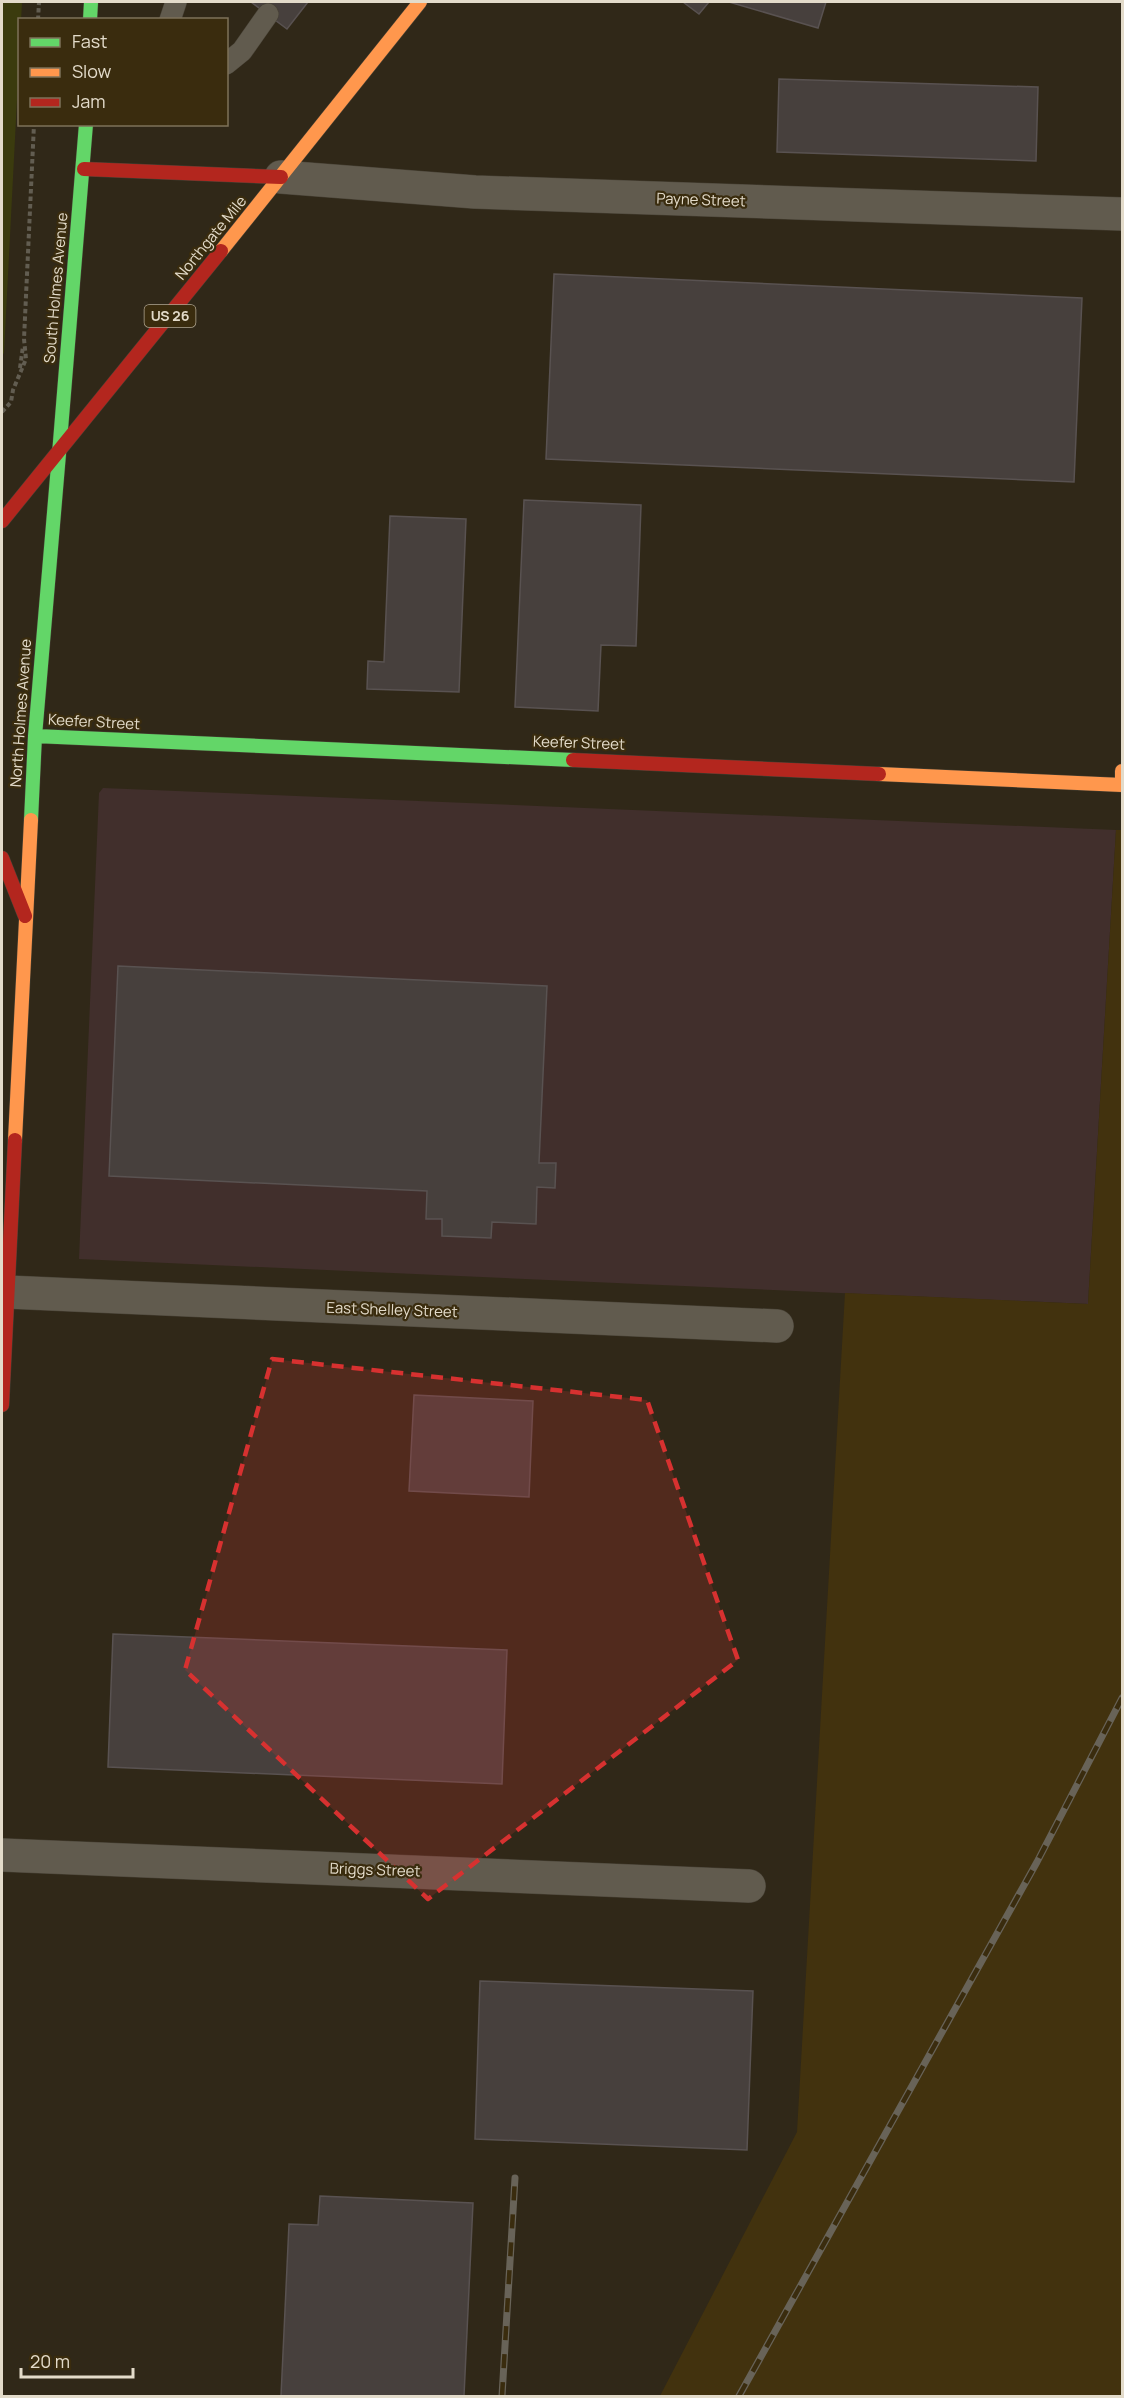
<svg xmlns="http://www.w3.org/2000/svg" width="1124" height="2398" font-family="Manrope,sans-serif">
<rect width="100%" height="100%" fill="#302818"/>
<path fill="#412f2c" d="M103,788L1116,830L1088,1304L79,1259L99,793Z"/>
<path fill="#42320e" d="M1116,830H1122V2396H660L797,2132L845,1293L1088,1304Z"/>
<path fill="#3b3b0e" d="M2,2H22L4,353L2,356Z"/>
<path fill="#47403d" stroke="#595251" stroke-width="1.5" d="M251,2H308L287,29Z
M683,2H709L699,14Z
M729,2H826L818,28Z
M779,79L1038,87L1036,161L777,152Z
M554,274L1082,298L1074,482L546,459Z
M524,500L641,505L636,646L601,645L598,711L515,707Z
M390,516L466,519L459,692L367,689L368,661L384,662Z
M118,966L547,986L539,1163H556L555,1188L537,1187L536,1224L492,1222L491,1238L442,1236V1219H426L427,1191L109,1176Z
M414,1395L533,1401L529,1497L409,1491Z
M113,1634L507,1650L502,1784L108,1767Z
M480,1981L753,1991L747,2150L475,2139Z
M320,2196L473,2203L464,2396H281L289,2224L318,2225Z"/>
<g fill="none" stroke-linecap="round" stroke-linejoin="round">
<g stroke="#484236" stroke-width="22">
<path id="lane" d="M170,20L176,2
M226,64L242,51L268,14"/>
</g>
<g stroke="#484236" stroke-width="34">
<path id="street" d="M281,177L475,192L1122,214
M7,1292L777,1326
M2,1855L749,1886"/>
</g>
<g stroke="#484236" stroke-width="15">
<path id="fast" d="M90,20L91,2
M59,454L86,124
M35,736L573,760
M31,820L35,736L59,454"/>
</g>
<g stroke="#484236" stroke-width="15">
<path id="slow" d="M221,251L420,2
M879,774L1122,785V771
M15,1140L31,820"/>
</g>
<g stroke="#484236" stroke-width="15">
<path id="jam" d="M84,169L281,177
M2,521L221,251
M573,760L879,774
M2,858L25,916
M2,1405L15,1140"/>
</g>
<path stroke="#625d51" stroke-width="4" stroke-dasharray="4.5 3" stroke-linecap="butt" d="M38,20L39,2
M20,368L23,346
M2,412L11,402L13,390L26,359L24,339L34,124"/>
<use href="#lane" stroke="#615b4e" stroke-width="21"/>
<use href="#street" stroke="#615b4e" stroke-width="33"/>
<use href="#fast" stroke="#63d668" stroke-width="14"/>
<use href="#slow" stroke="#ff974d" stroke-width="14"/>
<use href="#jam" stroke="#b3261e" stroke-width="14"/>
<g stroke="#686358" stroke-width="7">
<path id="rail" d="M502,2396L515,2178
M739,2396L1037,1862L1122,1698"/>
</g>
<use href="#rail" stroke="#3a2c0e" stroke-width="4.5" stroke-dasharray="14" stroke-linecap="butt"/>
</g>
<path fill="#d73130" fill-opacity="0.2" stroke="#d73130" stroke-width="4.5" stroke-dasharray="12 8" stroke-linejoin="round" d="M272,1359L647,1400L738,1660L428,1899L185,1670Z"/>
<g text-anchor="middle" stroke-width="4.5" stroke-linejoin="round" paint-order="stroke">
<rect fill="#3a2c0e" stroke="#b0a692" stroke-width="1.5" x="144.5" y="305" width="51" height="22" rx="4.5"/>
<g font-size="14" font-weight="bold" fill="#e3dbca">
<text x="170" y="321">US 26</text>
</g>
<g font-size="15" fill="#e3dbca" stroke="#3a2c0e">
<text transform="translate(701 200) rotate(2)" y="5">Payne Street</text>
<text transform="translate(211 238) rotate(-51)" y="5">Northgate Mile</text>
<text transform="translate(56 288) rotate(-85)" y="5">South Holmes Avenue</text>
<text transform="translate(21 713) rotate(-86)" y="5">North Holmes Avenue</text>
<text transform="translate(94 722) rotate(3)" y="5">Keefer Street</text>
<text transform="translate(579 743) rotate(2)" y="5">Keefer Street</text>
<text transform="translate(392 1310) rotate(2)" y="5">East Shelley Street</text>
<text transform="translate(375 1870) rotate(2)" y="5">Briggs Street</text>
</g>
</g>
<rect width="1124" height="2398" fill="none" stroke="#e3dbca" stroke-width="6"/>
<rect x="18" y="18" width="210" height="108" fill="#3a2c0e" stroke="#7e7259" stroke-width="1.5"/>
<rect x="30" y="38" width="30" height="9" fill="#63d668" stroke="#7e7259" stroke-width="1.5"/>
<text x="72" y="48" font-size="18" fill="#e3dbca">Fast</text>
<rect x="30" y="68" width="30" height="9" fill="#ff974d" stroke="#7e7259" stroke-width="1.5"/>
<text x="72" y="78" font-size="18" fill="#e3dbca">Slow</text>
<rect x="30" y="98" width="30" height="9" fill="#b3261e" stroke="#7e7259" stroke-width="1.5"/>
<text x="72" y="108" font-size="18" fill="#e3dbca">Jam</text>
<path d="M21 2368v9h112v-9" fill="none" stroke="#e3dbca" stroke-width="3"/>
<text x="30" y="2368" font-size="18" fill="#e3dbca" stroke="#3a2c0e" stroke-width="4.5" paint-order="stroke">20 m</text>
</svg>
